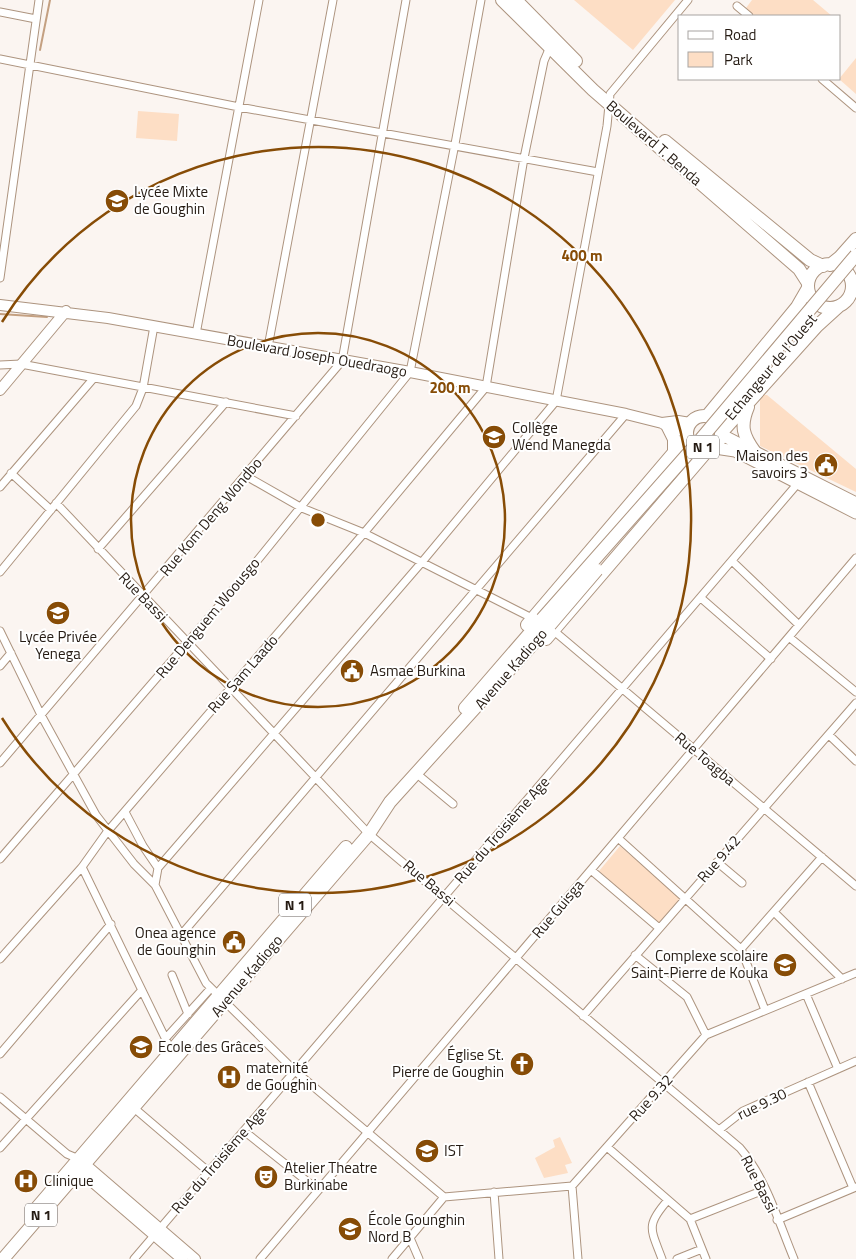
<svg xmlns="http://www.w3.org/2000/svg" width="856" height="1259" font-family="'Titillium Web',sans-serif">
<rect width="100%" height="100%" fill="#fbf5f1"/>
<path fill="#fddec5" d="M574,0H675L633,50Z
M752,0H813L832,16H755L746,8Z
M856,58V94L839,79Z
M138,111L179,114L177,141L136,138Z
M763,395H767L856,469V492L760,446V399Z
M620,846L680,898L659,923L599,871Z
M560,1137L572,1163L565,1165L568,1173L544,1178L535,1158L555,1147L553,1140Z"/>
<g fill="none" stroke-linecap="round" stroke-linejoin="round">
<path stroke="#c4a081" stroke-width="2" d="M40,50L50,0
M0,314L47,317"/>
<g stroke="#ad947f" stroke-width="9">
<path id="street" d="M737,6L749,16
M0,12L36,19
M0,59L239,107L598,172
M822,79L856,108
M0,278L39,0
M196,334L259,0
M268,347L333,0
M0,365L21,364L296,416
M11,473L51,510
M246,476L302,508L364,533L532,618
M0,487L93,379
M56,503L369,834L740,1148C766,1178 779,1223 794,1259
M98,549L226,402
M732,561L799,625
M0,572L136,406L143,388L154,326
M701,598L771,659
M0,631L41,715L96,815L134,864L155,885L206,983L295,1071L444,1197
M554,631L856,886
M789,637L856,692
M0,666L11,653
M829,735L856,761
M0,763L342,361L406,0
M417,774L453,804
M125,812L143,846L158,868L155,885
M618,838L741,949L765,1010
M0,859L244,577L410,372L455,144L481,0
M717,862L742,883
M82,867L172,1052
M158,868L422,562L556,401L607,126L610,94L688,0
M591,870L659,928
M774,912L842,979
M181,935L626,414
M741,949L822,857
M635,955L687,997L706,1035
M0,959L82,867L107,832L364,533L486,387L524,158L544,61L550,47
M172,975L188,1014
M806,994L838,1069
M583,1016L856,703
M165,1039L211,988
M0,1054L111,924
M808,1082L853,1188
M0,1097L67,1154L79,1159
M134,1108L209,1172
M719,1130L743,1111L856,1061
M244,1131L318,1190
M607,1147L690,1219L706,1259
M0,1148L141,991
M572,1186L578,1259
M494,1192L499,1259
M444,1197L572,1186L706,1035L856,973
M690,1219L764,1190
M777,1220L856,1187
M410,1238L419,1259
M134,1259L799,482
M260,1259L856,558
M392,1259L444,1197
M662,1259C651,1229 645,1226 668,1200
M677,1259L702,1249"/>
</g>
<g stroke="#ad947f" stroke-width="12">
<path id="secondary" d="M0,305L108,318L410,372L626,414L662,423L673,429L687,432
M0,390L66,311
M662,423L678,421L690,423
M80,1160L195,1259
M74,1166L182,1259"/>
</g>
<g stroke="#ad947f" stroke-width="13">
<path id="primary" d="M722,435L856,503
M715,448L735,451L856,513"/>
</g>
<g stroke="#ad947f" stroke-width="14">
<path id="highway" d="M502,0L593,90L799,269L808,283
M516,0L576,61
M665,141L810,260L823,266
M808 286a22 22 0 1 1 44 0a22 22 0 1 1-44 0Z
M830,265L840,257L856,239
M748,407C740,426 743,436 755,452
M687 433a17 17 0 1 1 34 0a17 17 0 1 1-34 0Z
M707,416L797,307L808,288
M668,427L674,439V453
M722,432L817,326L839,306
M527,625L687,437
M546,639L708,450
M465,708L542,619
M34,1211L346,847
M3,1259L369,834L390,802L550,625"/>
</g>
<use href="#street" stroke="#fff" stroke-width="7"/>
<use href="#secondary" stroke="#fff" stroke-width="10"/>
<use href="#primary" stroke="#fff" stroke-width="11"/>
<use href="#highway" stroke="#fff" stroke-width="12"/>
<g stroke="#ad947f" stroke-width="14" stroke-linecap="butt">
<path id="highway-bridge" d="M542,619L700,440L856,255
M550,625L597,570"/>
</g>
<use href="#highway-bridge" stroke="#fff" stroke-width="12"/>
</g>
<g fill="none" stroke="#874c06" stroke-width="2.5">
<circle cx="318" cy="520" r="187"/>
<path d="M2 322A373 373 0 1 1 2 718"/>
</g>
<defs>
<g id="school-disc" transform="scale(1.25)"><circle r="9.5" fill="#874c06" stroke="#fff"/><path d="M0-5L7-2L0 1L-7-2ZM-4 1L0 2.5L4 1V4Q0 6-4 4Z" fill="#fff"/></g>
<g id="civic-disc" transform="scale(1.25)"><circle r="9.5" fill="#874c06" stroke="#fff"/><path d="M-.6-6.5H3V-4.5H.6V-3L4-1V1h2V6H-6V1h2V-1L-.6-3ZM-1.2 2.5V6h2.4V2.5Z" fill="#fff"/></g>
<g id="church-disc" transform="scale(1.25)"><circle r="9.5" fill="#874c06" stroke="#fff"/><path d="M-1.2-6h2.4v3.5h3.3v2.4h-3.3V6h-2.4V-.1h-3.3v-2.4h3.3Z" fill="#fff"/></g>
<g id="hospital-disc" transform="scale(1.25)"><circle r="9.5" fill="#874c06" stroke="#fff"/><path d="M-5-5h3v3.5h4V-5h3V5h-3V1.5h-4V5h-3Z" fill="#fff"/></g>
<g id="university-disc" transform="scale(1.25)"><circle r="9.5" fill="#874c06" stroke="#fff"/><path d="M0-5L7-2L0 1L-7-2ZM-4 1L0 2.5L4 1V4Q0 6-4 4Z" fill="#fff"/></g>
<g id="theatre-disc" transform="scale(1.25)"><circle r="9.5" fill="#874c06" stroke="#fff"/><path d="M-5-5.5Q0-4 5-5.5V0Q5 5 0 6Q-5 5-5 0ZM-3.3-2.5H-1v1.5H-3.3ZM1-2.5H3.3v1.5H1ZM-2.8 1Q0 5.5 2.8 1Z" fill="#fff"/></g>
</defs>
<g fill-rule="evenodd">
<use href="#school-disc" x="117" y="201"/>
<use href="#school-disc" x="494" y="437"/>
<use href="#civic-disc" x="826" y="465"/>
<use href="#school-disc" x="58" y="613"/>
<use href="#civic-disc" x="352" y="671"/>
<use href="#civic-disc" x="234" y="942"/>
<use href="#school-disc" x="785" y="965"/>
<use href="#school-disc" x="141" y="1047"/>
<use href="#church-disc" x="522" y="1064"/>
<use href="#hospital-disc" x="229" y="1077"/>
<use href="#university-disc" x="427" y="1151"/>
<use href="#theatre-disc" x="266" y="1177"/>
<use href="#hospital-disc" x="26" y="1181"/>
<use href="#school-disc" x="350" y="1229"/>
</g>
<g text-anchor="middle" stroke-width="4" stroke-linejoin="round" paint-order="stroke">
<g fill="#fff" stroke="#665f5a" stroke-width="1">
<rect x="687" y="435.5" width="32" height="23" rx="4"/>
<rect x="279" y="893.5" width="32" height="23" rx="4"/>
<rect x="25" y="1203.5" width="32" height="23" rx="4"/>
</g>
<g font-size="14" font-weight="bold" fill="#251b13">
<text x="703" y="452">N 1</text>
<text x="295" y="910">N 1</text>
<text x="41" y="1220">N 1</text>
</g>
<g font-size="15" fill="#251b13" stroke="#fff">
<text transform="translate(654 143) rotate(41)" y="5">Boulevard T. Benda</text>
<text transform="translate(317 356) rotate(10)" y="5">Boulevard Joseph Ouedraogo</text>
<text transform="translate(771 367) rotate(-50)" y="5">Echangeur de l'Ouest</text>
<text transform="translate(211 517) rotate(-50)" y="5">Rue Kom Deng Wondbo</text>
<text transform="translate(143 597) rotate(46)" y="5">Rue Bassi</text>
<text transform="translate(208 618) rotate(-50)" y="5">Rue Denguem Woousgo</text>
<text transform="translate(511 669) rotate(-49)" y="5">Avenue Kadiogo</text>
<text transform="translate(243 674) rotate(-49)" y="5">Rue Sam Laado</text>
<text transform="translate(705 759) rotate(40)" y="5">Rue Toagba</text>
<text transform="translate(502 830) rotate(-49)" y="5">Rue du Troisième Age</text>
<text transform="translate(719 859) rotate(-49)" y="5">Rue 9.42</text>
<text transform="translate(429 883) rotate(40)" y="5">Rue Bassi</text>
<text transform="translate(558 909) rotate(-50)" y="5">Rue Guisga</text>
<text transform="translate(247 976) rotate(-50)" y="5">Avenue Kadiogo</text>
<text transform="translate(651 1098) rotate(-48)" y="5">Rue 9.32</text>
<text transform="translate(762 1104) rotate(-26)" y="5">rue 9.30</text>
<text transform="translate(219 1160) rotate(-49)" y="5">Rue du Troisième Age</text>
<text transform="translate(759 1184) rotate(63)" y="5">Rue Bassi</text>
</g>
<g font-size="15" fill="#251b13" stroke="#fff" text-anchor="start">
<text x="134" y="197">Lycée Mixte<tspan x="134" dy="17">de Goughin</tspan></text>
<text x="512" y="433">Collège<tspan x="512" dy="17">Wend Manegda</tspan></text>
<text x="808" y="461" text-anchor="end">Maison des<tspan x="808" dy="17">savoirs 3</tspan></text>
<text x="58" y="642" text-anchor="middle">Lycée Privée<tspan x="58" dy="17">Yenega</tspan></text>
<text x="370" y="676">Asmae Burkina</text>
<text x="216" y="938" text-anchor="end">Onea agence<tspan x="216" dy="17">de Gounghin</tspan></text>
<text x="768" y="961" text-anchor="end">Complexe scolaire<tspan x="768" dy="17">Saint-Pierre de Kouka</tspan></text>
<text x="158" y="1052">Ecole des Grâces</text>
<text x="504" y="1060" text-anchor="end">Église St.<tspan x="504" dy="17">Pierre de Goughin</tspan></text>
<text x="246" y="1073">maternité<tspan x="246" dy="17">de Goughin</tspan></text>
<text x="444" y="1156">IST</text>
<text x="284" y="1173">Atelier Theatre<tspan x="284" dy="17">Burkinabe</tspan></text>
<text x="44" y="1186">Clinique</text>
<text x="368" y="1225">École Gounghin<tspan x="368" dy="17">Nord B</tspan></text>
</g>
</g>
<circle cx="318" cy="520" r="8" fill="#874c06" stroke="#fff" stroke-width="2.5"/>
<g font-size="15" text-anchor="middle" font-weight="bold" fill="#874c06" stroke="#fff" stroke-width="4" stroke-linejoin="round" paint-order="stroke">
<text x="582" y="261">400 m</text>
<text x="450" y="393">200 m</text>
</g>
<rect x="678" y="15" width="162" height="65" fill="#ffffff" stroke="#a8a4a1"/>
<rect x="688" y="31" width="25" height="8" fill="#ffffff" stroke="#a8a4a1"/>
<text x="724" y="40" font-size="15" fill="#251b13">Road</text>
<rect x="688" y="52" width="25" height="15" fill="#fddec5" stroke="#a8a4a1"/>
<text x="724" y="65" font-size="15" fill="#251b13">Park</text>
</svg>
